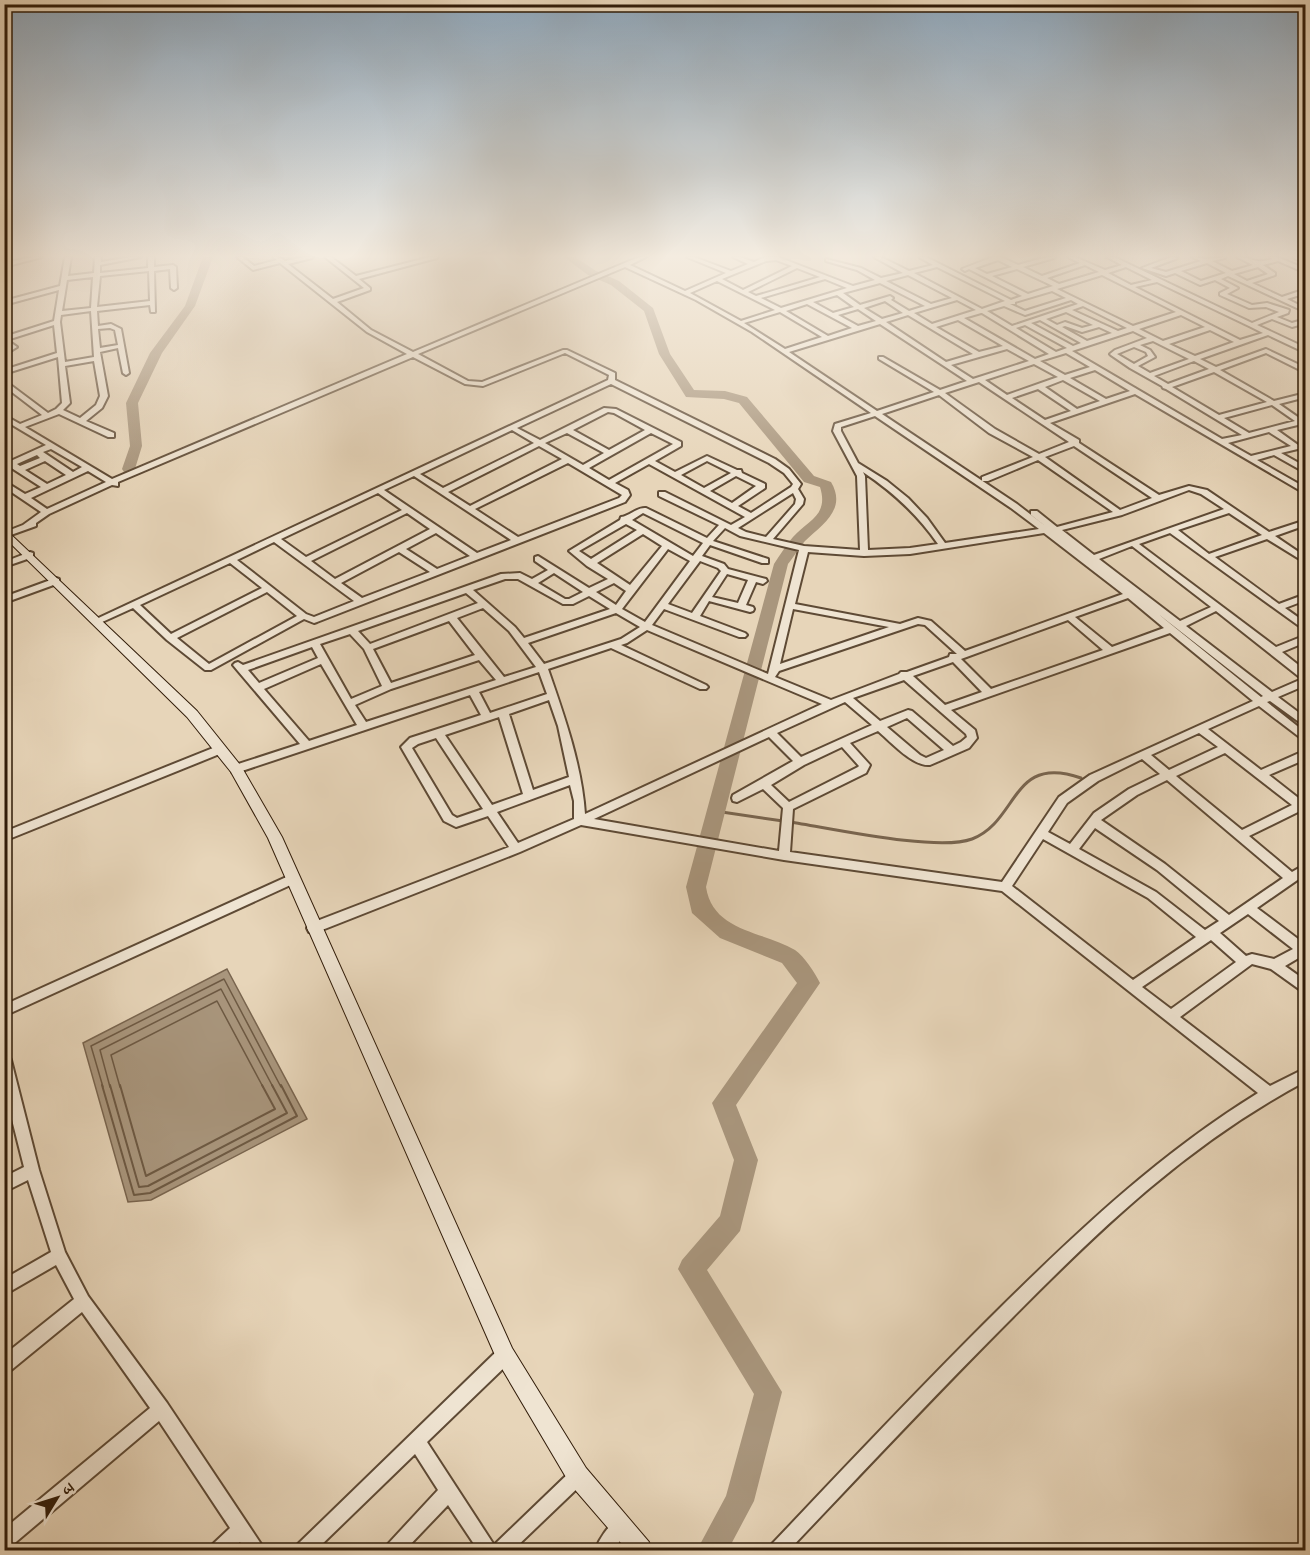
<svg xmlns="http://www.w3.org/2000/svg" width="1310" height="1555" font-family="'IM FELL English','Noto Serif Devanagari',serif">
<rect width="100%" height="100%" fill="#e7d5b9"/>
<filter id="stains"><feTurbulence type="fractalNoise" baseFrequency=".00333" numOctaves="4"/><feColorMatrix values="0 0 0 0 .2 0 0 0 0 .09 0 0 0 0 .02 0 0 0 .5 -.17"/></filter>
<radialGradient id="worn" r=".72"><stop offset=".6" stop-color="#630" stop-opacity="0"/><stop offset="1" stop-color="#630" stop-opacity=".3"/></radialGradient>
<path fill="#a9967d" stroke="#79654f" stroke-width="1.5" d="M227,969L307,1119L151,1200L128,1202L83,1043Z"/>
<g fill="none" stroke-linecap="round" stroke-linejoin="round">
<path stroke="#6d5943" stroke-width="1.5" d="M103,1087L91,1046L224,979L281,1087
M110,1087L100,1050L221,989L273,1087
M120,1087L111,1055L217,1001L263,1087"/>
<path stroke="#6d5943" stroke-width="2" d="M102,1085L134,1195L150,1193L297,1116L281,1085
M110,1085L139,1187L148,1186L287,1113L272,1085
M120,1085L146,1176L275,1109L262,1085"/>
<path stroke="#79654f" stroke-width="3" d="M715,811L783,821
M790,822C830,828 937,852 972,839C1019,821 1011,753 1081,778"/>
<path fill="#a9967d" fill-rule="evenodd" d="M203,257H213L195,306L162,353L138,403L142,446L134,472H124L122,469L130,446L126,403L150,353L185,306Z
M564,257H575L596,271L619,281L653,308L670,354L694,390L725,391L747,397L814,476L831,482C847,509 823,524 805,541C799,547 794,557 788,564L706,887C713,932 763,931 795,950C804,956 815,973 820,983L736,1105L758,1160L740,1231L707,1270L782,1392L754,1501L728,1550H697L726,1496L754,1394L678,1269L682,1260L720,1216L734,1160L712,1103L797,983L782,963L720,938L692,913L686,887L774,564C780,555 786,545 793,537C808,520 829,516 820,487L804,482L739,403L724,399L686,397L659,354L644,311L611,285L588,275Z"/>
<g stroke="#5e4a35" stroke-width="4">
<path id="minor" d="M33,257H42L4,267V263Z
M65,257H71L68,276L94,273L95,257H101V262L130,257H141L100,265V273L148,268V257H154V267L173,265L176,267L177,288L174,290L171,288L170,269L154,271L155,312H151L150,305L97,311L98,326L111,324L121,329L129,373L126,375L123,373L118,348L100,352L108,396L102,408L86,421L114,433V437H108L59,414L25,427L112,479L407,354L367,332L280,263L253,270L237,257H243L254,266L277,260L273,257H279L285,261L304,257H313L312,258L288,264L333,299L364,288L325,257H331L356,276L430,257H438L437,258L359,279L370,288V290L337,302L371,330L413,352L639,257H646L630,265L685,291L726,273L687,257H694L731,271L748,264L733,257H740L754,262L765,257H778L853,286L875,280L857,270L826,261V259L861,268L881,278L903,273L874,257H881L909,271L933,265L919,257H926L1011,300L1022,296L969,269L965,271L962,269L993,257H1001L1018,265L1047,257H1055L1054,258L1023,267L1042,276L1080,263L1068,257H1075L1105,270L1122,265L1107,257H1114L1252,323L1279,312L1266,307L1249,308L1220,295V293L1230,288L1215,280L1200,285L1175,273L1166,276L1142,268L1171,257L1178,258L1151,268L1166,272L1201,261L1192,257L1207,259L1226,257L1225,258L1212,261L1232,271L1253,265L1237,257C1255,257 1252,265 1272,259L1270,257H1277L1306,269V273L1278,261L1263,265L1275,273V275L1252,283L1282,297L1306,289V293L1287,299L1299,305L1306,302V306L1299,309L1228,276L1221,279L1238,288L1227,294L1252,305L1267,303L1289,310L1288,313L1277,317L1292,323L1306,319V323L1292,327L1272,319L1257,325L1306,348V353L1268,335L1200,359L1216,367L1266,349L1306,368V373L1266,353L1220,370L1274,401L1306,393V397L1279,404L1302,420L1306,419V423L1277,430L1298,445L1306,443V447L1281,453L1306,467V473L1274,455L1257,460L1306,488V494L1135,394L1050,423L1079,440V443L1159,495L1189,486L1207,490L1269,532L1306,520V525L1275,536L1306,557V563L1267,539L1215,557L1279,604L1306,594V600L1285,608L1306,623V631L1170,533L1139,544L1276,647L1306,635V642L1282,652L1306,671V685L1278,697L1306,718V727L1270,701L1267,702L1306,733V742L1259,706L1208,729L1261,770L1306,750V759L1269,775L1306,804V814L1300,811L1249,836L1292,872L1306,864V874L1257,908L1306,945V957L1302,956L1285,966L1306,981V994L1271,969L1252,964L1180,1017L1270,1086L1306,1068V1081C1190,1143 1104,1225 1013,1317C937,1393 863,1472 789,1550H769L772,1544C847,1465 922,1385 1000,1308C1081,1228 1161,1153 1258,1093L1002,891L784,860L581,825L520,852L317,932L313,933L309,932L307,928L309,924L509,847L488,816L456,827L444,821L401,747L410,738L481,715L470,695L236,773L232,772L231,769L232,766L300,744L238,671L233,665L235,663L238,662L243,665L501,574L520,573L532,579L548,570L535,561V557L538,556L589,588L608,579L587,566L569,551L620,520L621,517C630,516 637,507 646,508L707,538L719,525L659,496V492H665L731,525L745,517L649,464L615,483L628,490L630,495L625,502L317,622L314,623L304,619L211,670H205L167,640L133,608L100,623H94L92,621L608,380L609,375L565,353L483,386L465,384L413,357L144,471L118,482V486L112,485L49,514L36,523V526L8,536L4,535L5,532L23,525L41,512L4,487V481L25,494L41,487L10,467L4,469V464L46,445L4,420V415L20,424L42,415L4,386V380L48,413L56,409L62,403L58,357L4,374V370L57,353L54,325L7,340L17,347L4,355V350L9,347L4,344V337L54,321L59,290L4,305V301L60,286ZM776,260L792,266L743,290L722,279L766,261ZM998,260L1012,267L987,274L975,268ZM1207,263L1226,273L1201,281L1181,271ZM1085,265L1099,272L1059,284L1047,278ZM625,267L696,300L752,332L871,413L835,424L833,431L857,476L860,550L804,546L773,539L803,504L804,499L798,489L801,484L789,469L775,459L615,380V373L567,350H563L482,382L468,381L418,354ZM937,267L1005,301L982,309L914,273ZM1126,267L1152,280L1131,285L1108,273ZM1258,267L1268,274L1247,281L1234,274ZM797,268L820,277L756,296L748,292ZM1017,269L1053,286L1028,294L992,276ZM149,271L150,301L97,307L100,276ZM908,275L952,298L931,304L886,281ZM1102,275L1176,312L1133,326L1057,289ZM93,277L91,308L62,311L67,280ZM825,279L847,288L781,308L761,298ZM717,281L775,310L741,321L690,293ZM1157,282L1249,326L1263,333L1240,340L1135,287ZM880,283L925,306L909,311L891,300L893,298L890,296L860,305L843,293ZM1052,291L1066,298L1025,311L1010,304H1015V302ZM837,295L854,307L833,313L813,302ZM957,300L976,310L932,324L914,313ZM1071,300L1078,304L1012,326L987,311L1004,306L1025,315ZM885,301L903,313L882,319L864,308ZM807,304L852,328L828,336L786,311ZM1083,306L1127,328L1118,331L1072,310ZM858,309L876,321L858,326L838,315ZM91,311L94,357L65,362L60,322L61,315ZM780,312L822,337L785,349L744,323ZM1066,312L1093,325L1082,328L1065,322L1057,325L1046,319ZM981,313H982L1049,354L1035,359L964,318ZM908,315L973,354L946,362L886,322ZM1181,315L1205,327L1163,341L1139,329ZM958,320L1003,346L979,352L936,327ZM1040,320L1081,343L1073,346L1031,323ZM880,324L967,381L940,390L883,357H879V359L934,392L877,411L789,352ZM1025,325L1067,348L1056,352L1016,328ZM1065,326L1082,332L1099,327L1112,333L1087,341L1062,327ZM110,328L115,330L118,345L100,348L98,329ZM1210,330L1234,342L1195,356L1169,344ZM1133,331L1147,338L1115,350L1110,354L1111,355L1130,368L1162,386L1163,388L1166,389L1242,435L1222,439L1072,351ZM1153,341L1189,359L1150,373L1138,366L1155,357L1150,350L1140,345ZM1134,347L1146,352L1148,356L1134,364L1117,354ZM1007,349L1029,361L973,379L951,365ZM1066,353L1090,367L1065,375L1040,361ZM94,361L100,396L96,405L80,418L63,410L70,403L65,366ZM1194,361L1209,369L1168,384L1154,376ZM1034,364L1058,377L1007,395L985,380ZM1095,370L1130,391L1106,399L1070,378ZM1214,372L1267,402L1219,415L1172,387ZM1063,380L1100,401L1077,409L1045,387ZM979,382L1069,442L1039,454L995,429L945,393ZM611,384L769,463L784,473L793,484L791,487L751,513L738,506L765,488V484L742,473L741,470H737L707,456L675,472L655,461L681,446V442L616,409L604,408L540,440L517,428ZM1038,389L1071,411L1045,420L1012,398ZM939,395L989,433L1033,457L982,477V481H988L1038,460L1113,512L1057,527L1037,511H1031V515L1048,528L1017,504L882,414ZM1272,405L1295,421L1249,433L1224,418ZM608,412L614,413L645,430L609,450L573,430ZM875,416L1011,508L1039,529L945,543L927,518L908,498L887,481L858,463L841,431V427ZM512,430L534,443L443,488L420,474ZM1269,432L1291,446L1251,456L1228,443ZM567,433L604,453L583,465L545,443ZM651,433L673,444L609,480L589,468ZM539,446L562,459L470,506L448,492ZM1074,446L1152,498L1120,510L1045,457ZM51,449L82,467L73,472L43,452ZM37,455L40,458L20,466L17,464ZM45,461L66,475L47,484L25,470ZM707,461L731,473L704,488L681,475ZM568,463L622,495L619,498L518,537L475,509ZM88,471L106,482L47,509L31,498ZM863,472C893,492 917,514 938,544L910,548L868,550L865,476ZM414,476L511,540L477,553L384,490ZM736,476L756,486L732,503L710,491ZM1189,490L1201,494L1224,509L1094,555L1062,530L1122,515ZM378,493L402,510L306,557L281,539ZM793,493L796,499L795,504L766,537L746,532L738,528ZM407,513L430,529L335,579L311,561ZM643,513L703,543L693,556L632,520ZM1229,513L1262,535L1209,554L1178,530ZM626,524L637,530L591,559L579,551ZM725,528L740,536L799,550L768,674L652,625L664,609L739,637H745L747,635L745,633L700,616L709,601L750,612L753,611L754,609L753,607L746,605L756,582L763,584L767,581L766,579L728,569L724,564L702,556L710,545L762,563H768V559L713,541ZM436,533L470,556L437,569L406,549ZM1044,533L1123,594L965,651L931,621L918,618L900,624L795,604L808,552L864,556L910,554ZM643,534L662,546L630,585L597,563ZM274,542L354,601L314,617L306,614L237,560ZM1132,546L1211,607L1180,621L1099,559ZM668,549L690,561L645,622L622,609ZM399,552L430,572L362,598L341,583ZM700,561L718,568L721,571L692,613L668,604ZM230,563L262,588L171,634L140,605ZM554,573L583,592L569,599H565L538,583ZM727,574L748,580L738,603L712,597ZM505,579H518L563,604H573L589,596L610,609L524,638L515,627L473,590ZM614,583L626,591L616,605L596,592ZM267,592L297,616L209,664L177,638ZM466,593L478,603L370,644L358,631ZM1128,598L1164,628L1112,647L1075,617ZM483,608L509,631L536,667L504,677L457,618ZM793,609L889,627L780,664ZM1216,611L1302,679L1272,692L1186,626ZM616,613L640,627L621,639L544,664L528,643ZM1157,613L1263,696L1261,697ZM1068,620L1103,650L991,689L961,659ZM449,621L475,655L391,683L373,649ZM918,624L925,625L957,654H950L949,657L907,672H901L899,674L831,700L775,677L779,671ZM647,630L822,704L585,814C582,766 564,715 548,669L611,648L700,689H706L708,687L706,685L621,645L627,643ZM1170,633L1253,701L1090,775L1059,797L1002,882L790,852L793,809L866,773L870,765L850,743L878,731C890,741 913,767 930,765L969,748L977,738L975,730L951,710ZM350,634L364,649L382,686L351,699L320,644ZM312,647L318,658L259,683L248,670ZM479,660L496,680L366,722L355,705L391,689ZM953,662L982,692L945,705L913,676ZM321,664L357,725L309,741L264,689ZM539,672L547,694L490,713L479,692ZM904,680L966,734L967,737L961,742L953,746L912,711L908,710L880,721L853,698ZM549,700L558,726L569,777L533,790L509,714ZM845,702L872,725L801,757L777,733ZM499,717L523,794L492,805L445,735ZM907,718L944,750L926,758L920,755L887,727ZM1199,733L1218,747L1169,770L1151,755ZM769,737L793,761L733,795L732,798L733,801L737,802L763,789L783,808L779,851L594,819ZM436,738L483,809L457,818L452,815L412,748L418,744ZM842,747L859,766L858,767L789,802L771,785L804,765ZM1225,753L1292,805L1242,830L1176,776ZM1142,759L1160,774L1129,789L1094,813L1070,844L1048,832L1067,803L1098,781ZM1167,780L1283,878L1229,915L1165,864L1101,820L1137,795ZM570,785L574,801V819L518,843L497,812ZM1095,828L1157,870L1219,921L1205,930L1156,892L1079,849ZM1043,839L1148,898L1196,937L1133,980L1012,886ZM1248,914L1293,949L1274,959L1252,954L1246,956L1220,933ZM1211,940L1236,962L1171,1009L1142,987Z
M1293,257H1306V259H1296Z
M30,552L33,553V557L4,567V562Z
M56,578L59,579V583L4,603V597Z
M218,746L223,750L222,753L4,841V832Z
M293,874L297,876L299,879L297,882L4,1016V1005Z
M4,1054L9,1056L11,1060L39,1170L65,1252L88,1296L167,1403L261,1544L264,1550H245L240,1542L231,1550H210L213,1544L230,1528L159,1421L10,1547L4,1549V1529L150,1408L82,1312L10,1371L4,1373V1355L74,1299L56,1265L4,1295V1279L51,1252L28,1180L4,1192V1177L24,1167L4,1088Z
M505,1347L511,1349L513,1355L511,1361L427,1442L494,1545L572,1470L578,1468L584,1470L586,1476L584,1482L513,1550H478L448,1505L405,1550H385L388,1544L438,1490L415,1454L316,1550H295L298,1544L499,1349Z
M620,1518L626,1521L629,1527L614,1550H595C599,1540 609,1523 620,1518Z"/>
</g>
<g stroke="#311c09" stroke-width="2">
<path id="secondary" d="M4,528L197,711L241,766L282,837L512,1348L586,1468L649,1542L652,1550H627L570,1484L498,1362L268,838L231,772L187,717L4,537Z"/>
</g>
<use href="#minor" fill="#efe4d2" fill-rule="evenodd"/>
<use href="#secondary" fill="#efe4d2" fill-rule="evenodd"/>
</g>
<linearGradient id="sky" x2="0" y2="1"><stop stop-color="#8fa8bd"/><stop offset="0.54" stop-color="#f4ece0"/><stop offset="1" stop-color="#f4ece0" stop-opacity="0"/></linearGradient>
<rect width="1310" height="474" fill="url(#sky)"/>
<rect width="1310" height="1555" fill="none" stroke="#e7d5b9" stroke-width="24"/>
<rect x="6" y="6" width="1298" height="1543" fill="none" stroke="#311c09" stroke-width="3"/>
<rect x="12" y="12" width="1286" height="1531" fill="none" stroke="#311c09" stroke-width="1.5"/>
<g transform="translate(57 1498) rotate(52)" stroke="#efe4d2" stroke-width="4.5" paint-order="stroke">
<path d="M0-4.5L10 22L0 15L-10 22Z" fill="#311c09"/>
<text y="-9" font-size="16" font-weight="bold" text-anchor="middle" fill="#311c09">उ</text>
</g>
<rect width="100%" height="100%" filter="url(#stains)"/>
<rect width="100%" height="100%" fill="url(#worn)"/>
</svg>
